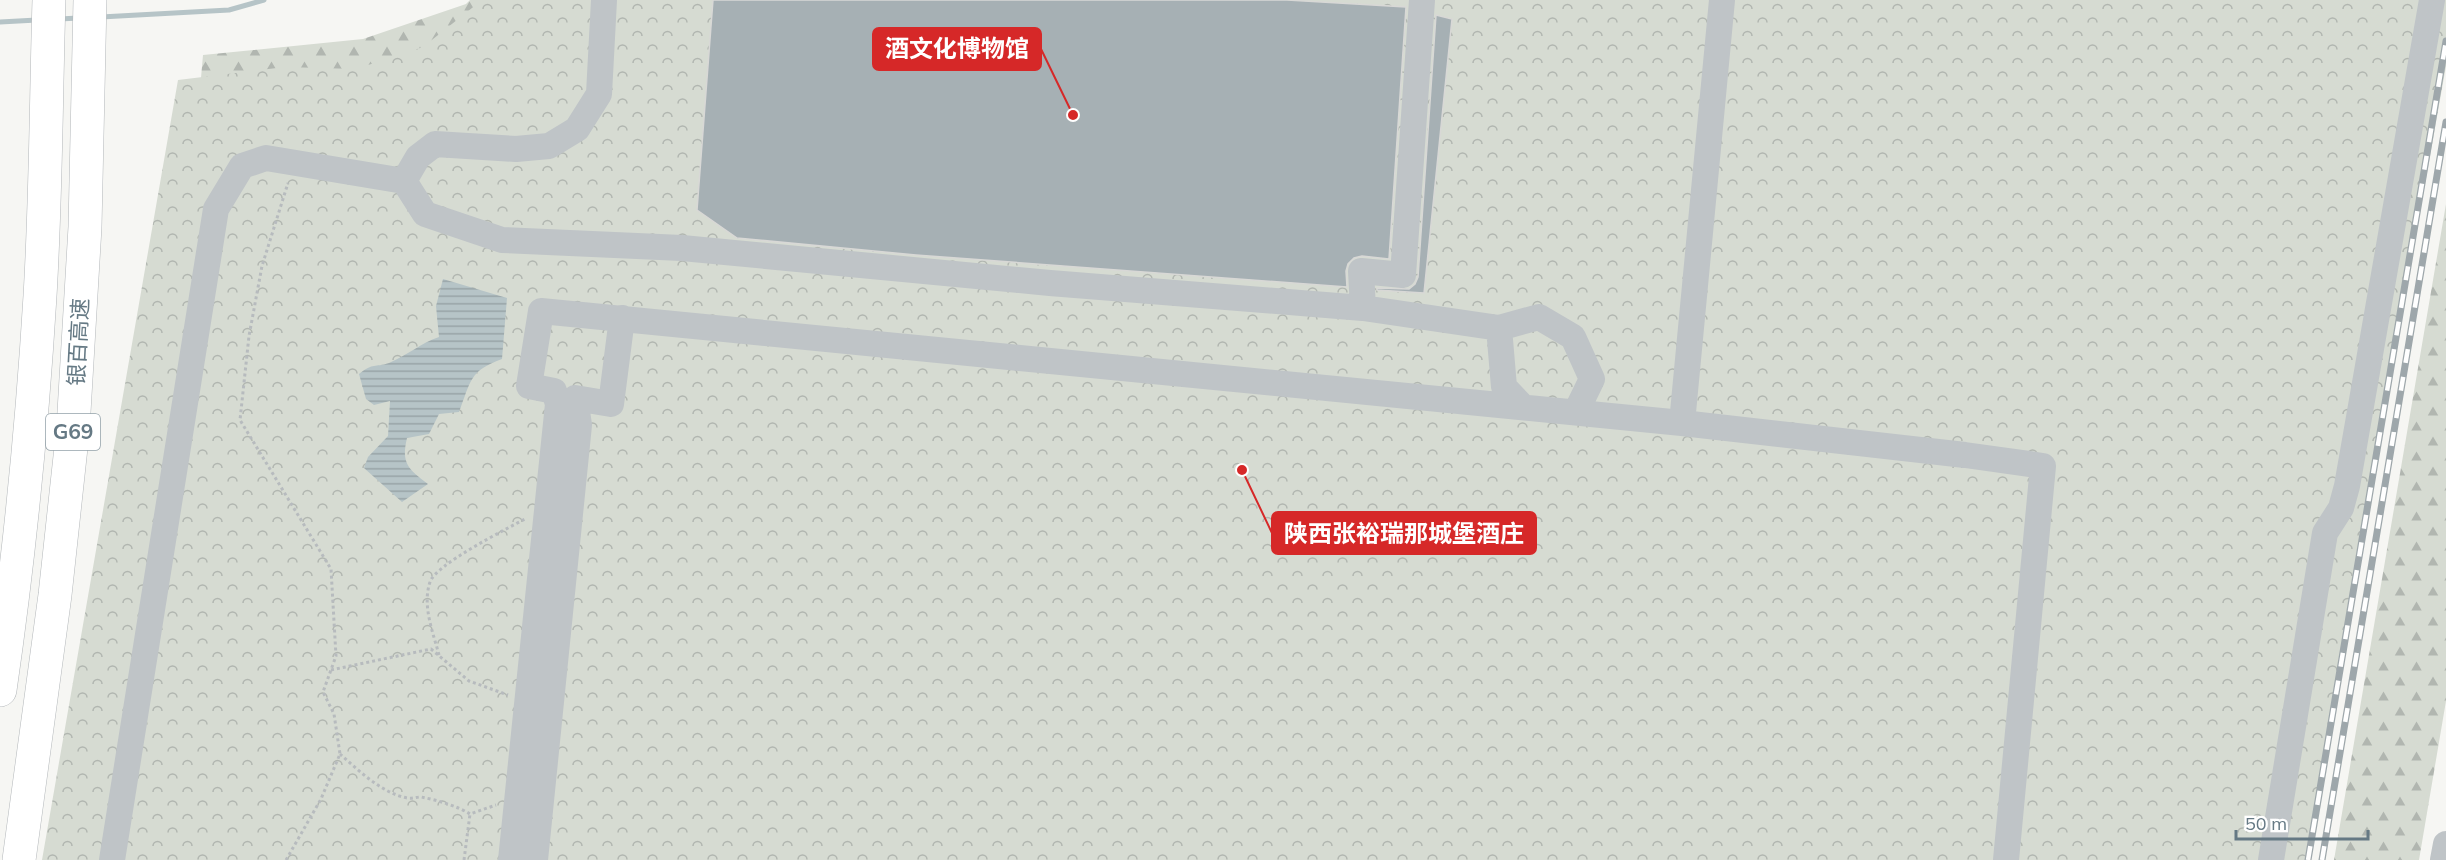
<svg xmlns="http://www.w3.org/2000/svg" width="2446" height="860" font-family="Mulish,'Noto Sans SC',sans-serif">
<defs>
<pattern id="forest-firs" width="22" height="20" patternUnits="userSpaceOnUse" patternTransform="scale(1.5)"><rect width="22" height="20" fill="#d6dbd2"/><path d="M5 1l3.5 6h-7zM16 11l3.5 6h-7z" fill="#b1b6b0"/></pattern>
<pattern id="park-crowns" width="20" height="18" patternUnits="userSpaceOnUse" patternTransform="scale(1.5)"><rect width="20" height="18" fill="#d6dbd2"/><path d="M2 6a3 3 0 1 1 6 0M12 15a3 3 0 1 1 6 0" fill="none" stroke="#b1b6b0"/></pattern>
<pattern id="water-rules" width="6" height="5" patternUnits="userSpaceOnUse" patternTransform="scale(1.5)"><rect width="6" height="5" fill="#b6c4c7"/><path d="M0 2.5h6" fill="none" stroke="#98a4a7"/></pattern>
</defs>
<rect width="100%" height="100%" fill="#f6f6f3"/>
<path fill="url(#forest-firs)" d="M470,0H585L191,192L203,55L363,39L466,4Z
M2446,204V701L2419,860H2334Z"/>
<path fill="url(#park-crowns)" d="M482,0H2446V66L2305,860H42L178,80L285,67L356,69L423,47Z"/>
<path fill="url(#water-rules)" d="M443,279L507,298L502,359C469,371 471,381 459,412L439,414L429,434L407,438C401,463 408,469 428,484L402,502L364,468L368,457L388,436L390,401L374,405L366,399L359,374C374,362 374,368 389,363C406,356 421,343 439,337L436,306Z"/>
<g fill="none" stroke-linecap="round" stroke-linejoin="round">
<path stroke="#b6c4c7" stroke-width="5" d="M101,17L229,10L264,0
M59,19L79,18
M0,22L37,20"/>
</g>
<path fill="#a6b0b4" stroke="#d8d8d6" stroke-width="1.5" d="M713,0H1287L1406,7L1389,259L1362,256L1354,258L1348,264L1346,271L1347,287L916,255L737,238L697,210Z
M1436,15L1452,19L1424,293L1377,290V288L1409,289L1415,284L1418,277Z"/>
<g fill="none" stroke-linecap="round" stroke-linejoin="round">
<g stroke="#b3b7ba" stroke-width="34">
<path id="highway" d="M0,690C19,559 32,428 40,296C46,197 46,98 49,0
M19,860L55,595L73,429L85,227L90,0"/>
</g>
<path stroke="#b7bbbe" stroke-width="3" stroke-dasharray="3 3" stroke-linecap="butt" d="M439,655C433,632 422,606 430,582C435,565 506,529 525,519
M331,670L431,649L469,681L508,695
M340,754C359,771 382,793 407,798C412,799 416,797 421,797C437,800 457,806 470,814L496,805
M286,860L321,799L340,754L334,714L323,692L336,656L331,569L240,420L249,336L262,266L288,183
M464,860L470,814"/>
<path stroke="#bfc4c7" stroke-width="26" d="M1722,0L1682,423L1965,455L2043,466L2006,860
M404,181L418,157L435,144L516,149L549,146L577,129L599,94L604,0
M1363,308L1499,328L1539,317L1573,337L1592,379L1576,412
M1499,328L1504,387L1523,407
M112,860L216,209L242,166L266,158L404,181L425,214L502,240L682,248L1050,283L1363,308L1361,271L1403,275L1422,0
M511,860L558,404L554,391L529,386L541,311L1682,423
M535,860L579,425L575,398L611,404L622,318
M2271,860L2325,533L2341,508L2347,486L2432,0
M2443,860L2446,844"/>
<use href="#highway" stroke="#fff" stroke-width="33"/>
<g stroke="#9ea7ab" stroke-width="7">
<path id="rail" d="M2308,860L2446,41
M2322,860L2446,122"/>
</g>
<use href="#rail" stroke="#fff" stroke-width="4.5" stroke-dasharray="14" stroke-linecap="butt"/>
</g>
<g text-anchor="middle" stroke-width="6" stroke-linejoin="round" paint-order="stroke">
<rect fill="#fff" stroke="#93a1a9" stroke-width="1.5" x="46" y="414" width="54" height="36" rx="4.5"/>
<g font-size="21" font-weight="bold" fill="#657984">
<text x="73" y="439">G69</text>
</g>
<g font-size="22" fill="#657984" stroke="#fff">
<text transform="translate(78 342) rotate(-87)" y="8">银百高速</text>
</g>
</g>
<path fill="none" stroke="#d62828" stroke-width="2" d="M1073 115L1041 49M1242 470L1272 533"/>
<g fill="#d62828" stroke="#fff" stroke-width="2">
<circle cx="1073" cy="115" r="6"/>
<circle cx="1242" cy="470" r="6"/>
</g>
<g fill="#d62828" stroke="#d62828" stroke-width="2">
<rect x="873" y="28" width="168" height="42" rx="6"/>
<rect x="1272" y="512" width="264" height="42" rx="6"/>
</g>
<g font-size="24" text-anchor="middle" font-weight="bold" fill="#fff">
<text x="957" y="57">酒文化博物馆</text>
<text x="1404" y="542">陕西张裕瑞那城堡酒庄</text>
</g>
<path d="M2236 830v9h132v-9" fill="none" stroke="#657984" stroke-width="3"/>
<text x="2245" y="830" font-size="18" fill="#657984" stroke="#ffffff" stroke-width="4.5" paint-order="stroke">50 m</text>
</svg>
